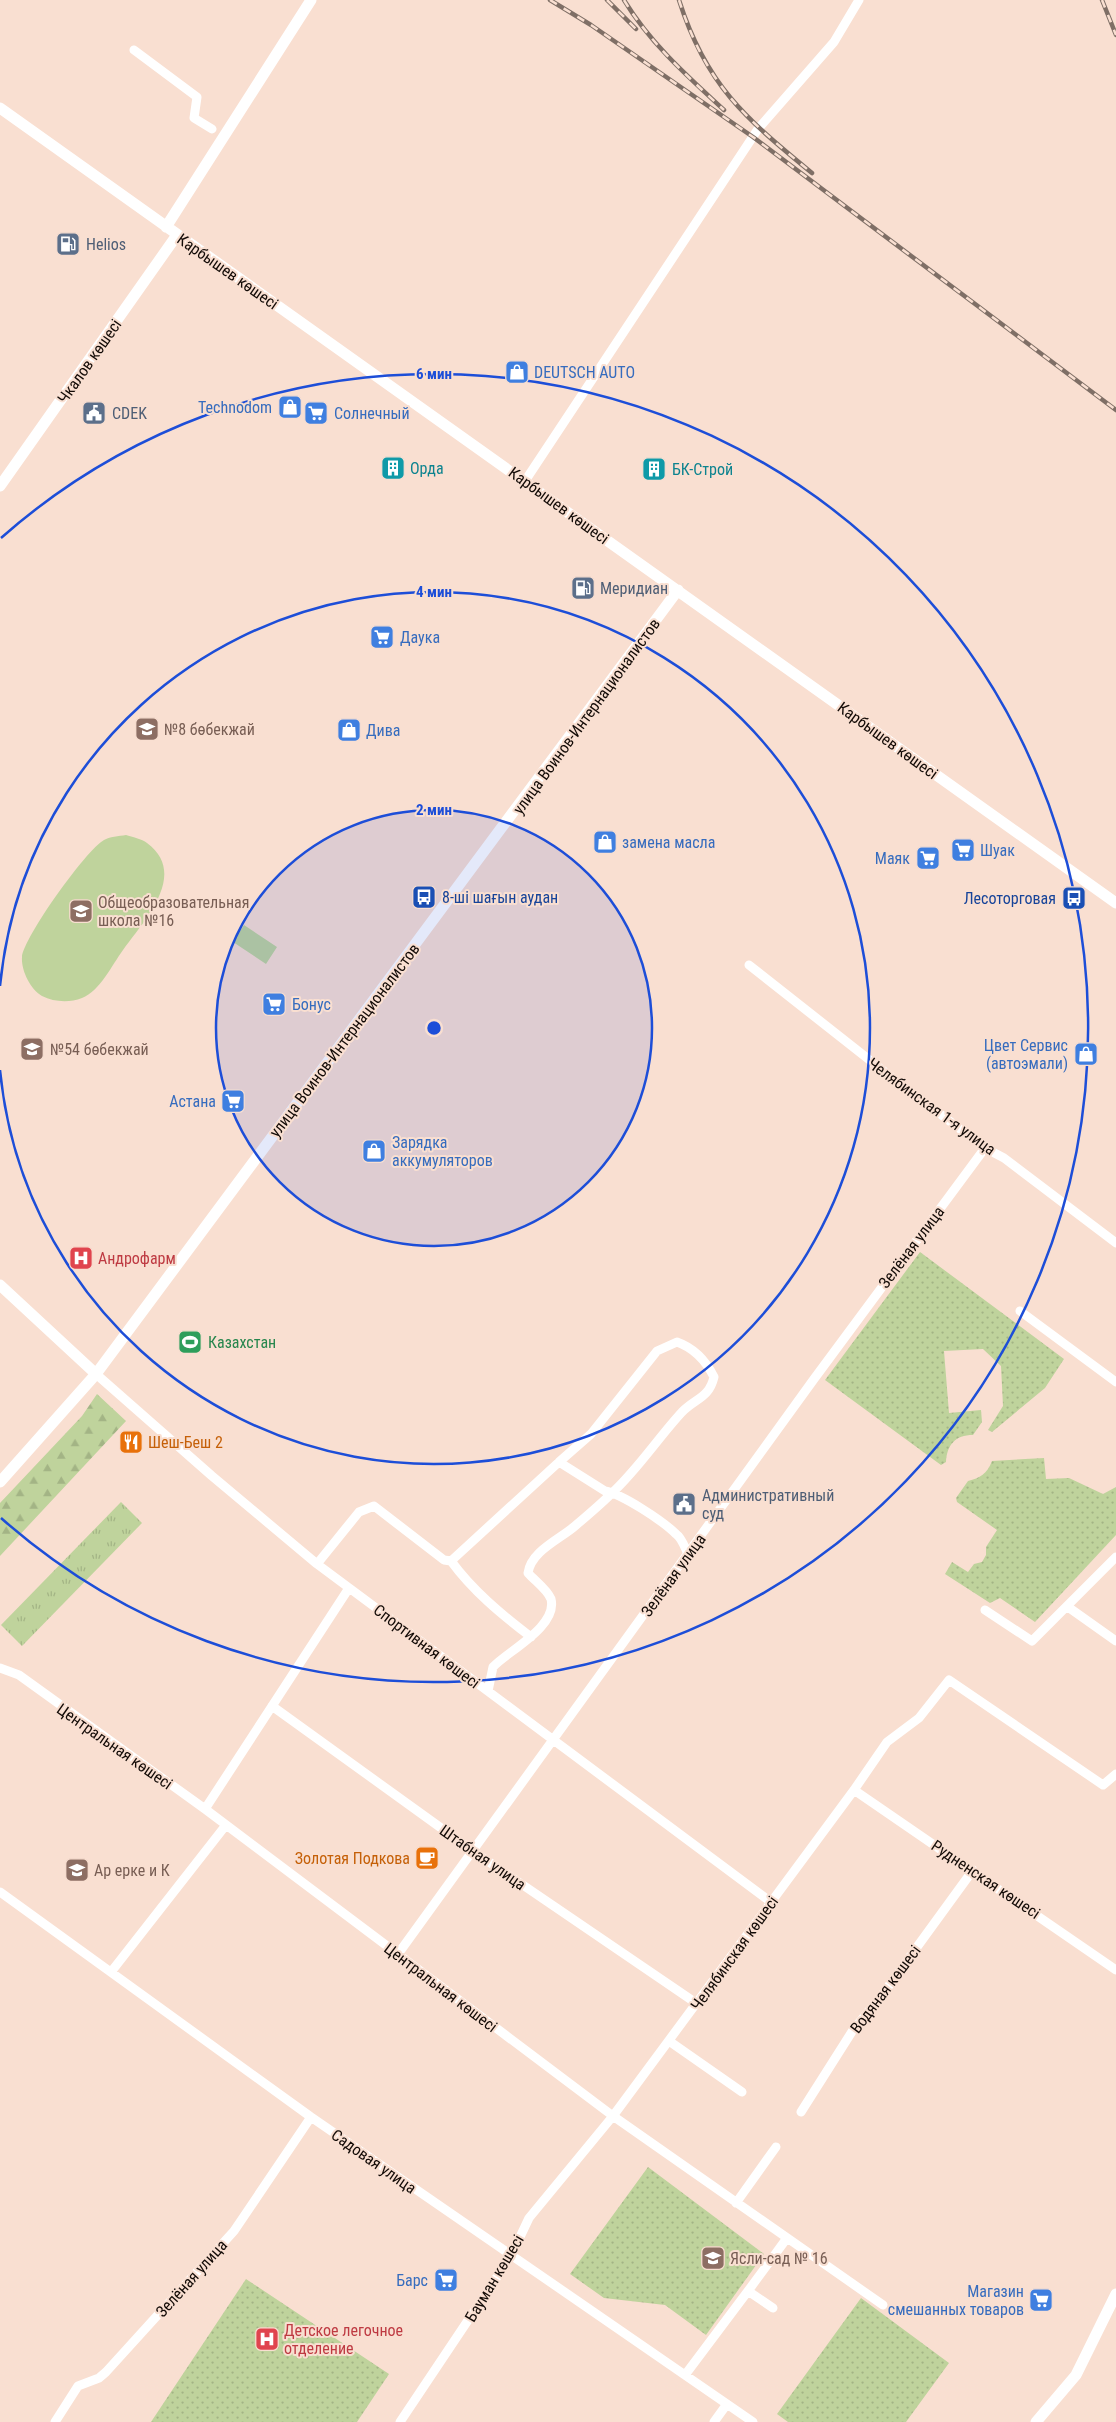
<svg xmlns="http://www.w3.org/2000/svg" width="1116" height="2422" font-family="'Roboto Condensed',sans-serif">
<defs>
<pattern id="grass-dots" width="8" height="8" patternUnits="userSpaceOnUse" patternTransform="scale(1.25)"><rect width="8" height="8" fill="#bfd39c"/><path d="M2 2h.1M6 6h.1" fill="none" stroke="#a3b485" stroke-width="1.8" stroke-linecap="round"/></pattern>
<pattern id="forest-firs" width="22" height="20" patternUnits="userSpaceOnUse" patternTransform="scale(1.25)"><rect width="22" height="20" fill="#bfd39c"/><path d="M5 1l3.5 6h-7zM16 11l3.5 6h-7z" fill="#a3b485"/></pattern>
<pattern id="park-tufts" width="24" height="20" patternUnits="userSpaceOnUse" patternTransform="scale(1.25)"><rect width="24" height="20" fill="#bfd39c"/><path d="M3 7l-1-3M5 7V3M7 7l1-3M15 17l-1-3M17 17v-4M19 17l1-3" fill="none" stroke="#a3b485"/></pattern>
</defs>
<rect width="100%" height="100%" fill="#f9dfd1"/>
<path fill="url(#grass-dots)" d="M920,1252L1064,1359L1045,1388L992,1432L988,1430L1003,1406L1001,1366L983,1349L944,1351L949,1413L981,1410L982,1422L973,1435C955,1435 947,1445 946,1462L941,1465L825,1380Z
M1044,1458L1046,1479L1069,1478L1103,1494L1116,1487V1535L1035,1622L1000,1598L990,1603L945,1574L952,1562L968,1572L974,1564L982,1562L986,1555V1547L997,1530L957,1502L956,1498L968,1481C980,1478 987,1474 992,1461Z
M648,2167L764,2254L706,2335L665,2305L604,2298L570,2274Z
M246,2279L389,2374L357,2422H151Z
M861,2298L949,2363L906,2422H788L777,2414Z"/>
<path fill="url(#forest-firs)" d="M97,1394L126,1421L0,1556V1503L82,1416Z"/>
<path fill="url(#park-tufts)" d="M121,1502L142,1523L22,1646L1,1625Z"/>
<path fill="#bfd39c" d="M126,835C132,837 142,839 147,843C189,874 144,921 123,950C112,965 100,991 82,998C69,1003 54,1002 42,996C30,989 21,970 22,957C24,937 86,850 104,840C109,837 119,836 126,835Z
M244,925L277,947L266,964L233,942Z"/>
<g fill="none" stroke-linecap="round" stroke-linejoin="round">
<path stroke="#fff" stroke-width="9" d="M134,50L197,97L194,118L212,129
M525,481L758,129L834,42L859,0
M749,965L881,1069L985,1148L1004,1158L1116,1243
M1020,1311L1116,1382
M96,1374L212,1476L317,1564L771,1902
M451,1561C473,1591 501,1614 531,1637
M317,1564L359,1512L374,1506L444,1560L451,1561L559,1462L605,1491C622,1494 663,1521 676,1534C682,1538 685,1548 688,1554
M1068,1607L1116,1641
M985,1610L1032,1641L1116,1557
M0,1668L19,1675L205,1809L613,2116L883,2305
M488,1691L493,1667C506,1652 558,1627 551,1599C547,1589 535,1581 528,1573C531,1551 560,1539 575,1526C588,1515 601,1504 612,1493C638,1469 658,1438 682,1412C696,1398 709,1398 714,1377C706,1361 694,1348 677,1342L657,1351L591,1434L559,1462
M272,1706L473,1851L696,2003
M854,1790L1116,1970
M205,1809L349,1588
M0,1892L311,2117L753,2422
M398,1954L814,1379L985,1148
M111,1972L226,1825
M669,2041L742,2092
M801,2112L853,2030L885,1991L973,1870
M736,2203L776,2147
M773,2308L748,2291L787,2238
M685,2375L748,2291
M55,2422L78,2386L99,2378L106,2372L234,2231L311,2117
M400,2422L511,2256L529,2218L613,2116L854,1790L887,1742L919,1718L949,1680L1103,1785L1116,1774
M714,2422L727,2404"/>
<path stroke="#fff" stroke-width="11" d="M0,108L1116,903
M166,227L311,0
M0,486L177,235
M0,1285L96,1374
M0,1482L96,1374L678,590
M1036,2422L1076,2375L1116,2294"/>
<g stroke="#7f6f66" stroke-width="4.5">
<path id="rail" d="M550,0L591,25L753,137L1116,410
M607,0L636,29
M624,0C650,43 687,76 724,110
M679,0C706,85 745,118 812,173
M1102,0L1116,35"/>
</g>
<use href="#rail" stroke="#f9dfd1" stroke-width="2.5" stroke-dasharray="8" stroke-linecap="butt"/>
</g>
<circle cx="434" cy="1028" r="218" fill="#1d4ed8" fill-opacity=".12"/>
<g fill="none" stroke="#1d4ed8" stroke-width="2.5">
<circle cx="434" cy="1028" r="218"/>
<path d="M0 986A436 436 0 1 1 0 1070"/>
<path d="M1 538A654 654 0 1 1 1 1518"/>
</g>
<defs>
<g id="fuel-square" transform="scale(1.25)"><rect x="-9" y="-9" width="18" height="18" rx="4" fill="#5c6f8a" stroke="#f9dfd1"/><path d="M-5.5-6h7V0h2V4h1.3V-2.5L3-4.5l.8-.8L6-3V5H2.5V1h-1V6h-7ZM-4.2-4.7v3.2H.2V-4.7Z" fill="#fff"/></g>
<g id="shop-square" transform="scale(1.25)"><rect x="-9" y="-9" width="18" height="18" rx="4" fill="#3f7fe0" stroke="#f9dfd1"/><path d="M-5-2.5h2.3a2.7 3.5 0 0 1 5.4 0H5L5.5 6h-11ZM-1.5-2.5h3a1.5 2.3 0 0 0-3 0Z" fill="#fff"/></g>
<g id="civic-square" transform="scale(1.25)"><rect x="-9" y="-9" width="18" height="18" rx="4" fill="#5c6f8a" stroke="#f9dfd1"/><path d="M-.6-6.5H3V-4.5H.6V-3L4-1V1h2V6H-6V1h2V-1L-.6-3ZM-1.2 2.5V6h2.4V2.5Z" fill="#fff"/></g>
<g id="supermarket-square" transform="scale(1.25)"><rect x="-9" y="-9" width="18" height="18" rx="4" fill="#3f7fe0" stroke="#f9dfd1"/><path d="M-6-5.5h2.5l.6 2H6L4.5 2H-2.5L-4.4-4H-6ZM-1.5 3.2a1.3 1.3 0 1 0 .1 0ZM3 3.2a1.3 1.3 0 1 0 .1 0Z" fill="#fff"/></g>
<g id="building-square" transform="scale(1.25)"><rect x="-9" y="-9" width="18" height="18" rx="4" fill="#0f9aa8" stroke="#f9dfd1"/><path d="M-4-6H4V6H1V3H-1V6H-4ZM-2.5-4.3h1.7v1.8h-1.7ZM.8-4.3h1.7v1.8H.8ZM-2.5-1h1.7V.8h-1.7ZM.8-1h1.7V.8H.8Z" fill="#fff"/></g>
<g id="school-square" transform="scale(1.25)"><rect x="-9" y="-9" width="18" height="18" rx="4" fill="#8d6e63" stroke="#f9dfd1"/><path d="M0-5L7-2L0 1L-7-2ZM-4 1L0 2.5L4 1V4Q0 6-4 4Z" fill="#fff"/></g>
<g id="bus-square" transform="scale(1.25)"><rect x="-9" y="-9" width="18" height="18" rx="4" fill="#1a4fb4" stroke="#f9dfd1"/><path d="M-5-6H5V4H4V6H2V4H-2V6H-4V4H-5ZM-3.5-4V0h7V-4ZM-3.5 1.2v1.5H-2V1.2ZM2 1.2v1.5H3.5V1.2Z" fill="#fff"/></g>
<g id="hospital-square" transform="scale(1.25)"><rect x="-9" y="-9" width="18" height="18" rx="4" fill="#e0444e" stroke="#f9dfd1"/><path d="M-5-5h3v3.5h4V-5h3V5h-3V1.5h-4V5h-3Z" fill="#fff"/></g>
<g id="stadium-square" transform="scale(1.25)"><rect x="-9" y="-9" width="18" height="18" rx="4" fill="#2e9e5b" stroke="#f9dfd1"/><path d="M0-5a6.5 5 0 1 0 0 10a6.5 5 0 1 0 0-10ZM-3.5-1.8h7v3.6h-7Z" fill="#fff"/></g>
<g id="restaurant-square" transform="scale(1.25)"><rect x="-9" y="-9" width="18" height="18" rx="4" fill="#e8710a" stroke="#f9dfd1"/><path d="M-5-6h1v4h1v-4h1v4h1v-4h1v5L-1.5 .5V6h-2V.5L-5-1ZM5-6V6H3V1.5H1.5Q1.5-4 5-6Z" fill="#fff"/></g>
<g id="cafe-square" transform="scale(1.25)"><rect x="-9" y="-9" width="18" height="18" rx="4" fill="#e8710a" stroke="#f9dfd1"/><path d="M-5.5-4.5H6V0H3Q3 3.5 0 3.5H-2.5Q-5.5 3.5-5.5 0ZM3-3.2v2h1.7v-2ZM-6 4.5H4V6H-6Z" fill="#fff"/></g>
</defs>
<g fill-rule="evenodd">
<use href="#fuel-square" x="68" y="244"/>
<use href="#shop-square" x="517" y="372"/>
<use href="#shop-square" x="290" y="407"/>
<use href="#civic-square" x="94" y="413"/>
<use href="#supermarket-square" x="316" y="413"/>
<use href="#building-square" x="393" y="468"/>
<use href="#building-square" x="654" y="469"/>
<use href="#fuel-square" x="583" y="588"/>
<use href="#supermarket-square" x="382" y="637"/>
<use href="#school-square" x="147" y="729"/>
<use href="#shop-square" x="349" y="730"/>
<use href="#shop-square" x="605" y="842"/>
<use href="#supermarket-square" x="963" y="850"/>
<use href="#supermarket-square" x="928" y="858"/>
<use href="#bus-square" x="424" y="897"/>
<use href="#bus-square" x="1074" y="898"/>
<use href="#school-square" x="81" y="911"/>
<use href="#supermarket-square" x="274" y="1004"/>
<use href="#school-square" x="32" y="1049"/>
<use href="#shop-square" x="1086" y="1054"/>
<use href="#supermarket-square" x="233" y="1101"/>
<use href="#shop-square" x="374" y="1151"/>
<use href="#hospital-square" x="81" y="1258"/>
<use href="#stadium-square" x="190" y="1342"/>
<use href="#restaurant-square" x="131" y="1442"/>
<use href="#civic-square" x="684" y="1504"/>
<use href="#cafe-square" x="427" y="1858"/>
<use href="#school-square" x="77" y="1870"/>
<use href="#school-square" x="713" y="2258"/>
<use href="#supermarket-square" x="446" y="2280"/>
<use href="#supermarket-square" x="1041" y="2300"/>
<use href="#hospital-square" x="267" y="2339"/>
</g>
<g text-anchor="middle" stroke-width="4" stroke-linejoin="round" paint-order="stroke">
<g font-size="16" fill="#4e5e75" stroke="#f9dfd1" text-anchor="start">
<text x="86" y="250">Helios</text>
<text x="112" y="419">CDEK</text>
<text x="600" y="594">Меридиан</text>
<text x="702" y="1501">Административный<tspan x="702" dy="18">суд</tspan></text>
</g>
<g font-size="16" fill="#120a06" stroke="#f9dfd1">
<text transform="translate(228 271) rotate(35)" y="6">Карбышев көшесі</text>
<text transform="translate(89 361) rotate(-55)" y="6">Чкалов көшесі</text>
<text transform="translate(559 505) rotate(36)" y="6">Карбышев көшесі</text>
<text transform="translate(586 716) rotate(-54)" y="6">улица Воинов-Интернационалистов</text>
<text transform="translate(888 740) rotate(36)" y="6">Карбышев көшесі</text>
<text transform="translate(344 1040) rotate(-53)" y="6">улица Воинов-Интернационалистов</text>
<text transform="translate(932 1106) rotate(36)" y="6">Челябинская 1-я улица</text>
<text transform="translate(911 1247) rotate(-53)" y="6">Зелёная улица</text>
<text transform="translate(673 1575) rotate(-54)" y="6">Зелёная улица</text>
<text transform="translate(427 1646) rotate(37)" y="6">Спортивная көшесі</text>
<text transform="translate(115 1746) rotate(35)" y="6">Центральная көшесі</text>
<text transform="translate(483 1857) rotate(35)" y="6">Штабная улица</text>
<text transform="translate(986 1879) rotate(34)" y="6">Рудненская көшесі</text>
<text transform="translate(734 1953) rotate(-54)" y="6">Челябинская көшесі</text>
<text transform="translate(441 1987) rotate(37)" y="6">Центральная көшесі</text>
<text transform="translate(885 1989) rotate(-53)" y="6">Водяная көшесі</text>
<text transform="translate(374 2161) rotate(35)" y="6">Садовая улица</text>
<text transform="translate(191 2278) rotate(-48)" y="6">Зелёная улица</text>
<text transform="translate(494 2278) rotate(-59)" y="6">Бауман көшесі</text>
</g>
<g font-size="16" fill="#366cbe" stroke="#f9dfd1" text-anchor="start">
<text x="534" y="378">DEUTSCH AUTO</text>
<text x="272" y="413" text-anchor="end">Technodom</text>
<text x="334" y="419">Солнечный</text>
<text x="400" y="643">Даука</text>
<text x="366" y="736">Дива</text>
<text x="622" y="848">замена масла</text>
<text x="980" y="856">Шуак</text>
<text x="910" y="864" text-anchor="end">Маяк</text>
<text x="292" y="1010">Бонус</text>
<text x="1068" y="1051" text-anchor="end">Цвет Сервис<tspan x="1068" dy="18">(автоэмали)</tspan></text>
<text x="216" y="1107" text-anchor="end">Астана</text>
<text x="392" y="1148">Зарядка<tspan x="392" dy="18">аккумуляторов</tspan></text>
<text x="428" y="2286" text-anchor="end">Барс</text>
<text x="1024" y="2297" text-anchor="end">Магазин<tspan x="1024" dy="18">смешанных товаров</tspan></text>
</g>
<g font-size="16" fill="#0d838f" stroke="#f9dfd1" text-anchor="start">
<text x="410" y="474">Орда</text>
<text x="672" y="475">БК-Строй</text>
</g>
<g font-size="16" fill="#785e54" stroke="#f9dfd1" text-anchor="start">
<text x="164" y="735">№8 бөбекжай</text>
<text x="98" y="908">Общеобразовательная<tspan x="98" dy="18">школа №16</tspan></text>
<text x="50" y="1055">№54 бөбекжай</text>
<text x="94" y="1876">Ар ерке и К</text>
<text x="730" y="2264">Ясли-сад № 16</text>
</g>
<g font-size="16" fill="#164399" stroke="#f9dfd1" text-anchor="start">
<text x="442" y="903">8-ші шағын аудан</text>
<text x="1056" y="904" text-anchor="end">Лесоторговая</text>
</g>
<g font-size="16" fill="#be3a42" stroke="#f9dfd1" text-anchor="start">
<text x="98" y="1264">Андрофарм</text>
<text x="284" y="2336">Детское легочное<tspan x="284" dy="18">отделение</tspan></text>
</g>
<g font-size="16" fill="#27864d" stroke="#f9dfd1" text-anchor="start">
<text x="208" y="1348">Казахстан</text>
</g>
<g font-size="16" fill="#c56008" stroke="#f9dfd1" text-anchor="start">
<text x="148" y="1448">Шеш-Беш 2</text>
<text x="410" y="1864" text-anchor="end">Золотая Подкова</text>
</g>
</g>
<circle cx="434" cy="1028" r="8" fill="#1d4ed8" stroke="#f9dfd1" stroke-width="2.5"/>
<g font-size="15" text-anchor="middle" font-weight="bold" fill="#1d4ed8" stroke="#f9dfd1" stroke-width="4" stroke-linejoin="round" paint-order="stroke">
<text x="434" y="379">6 мин</text>
<text x="434" y="597">4 мин</text>
<text x="434" y="815">2 мин</text>
</g>
</svg>
